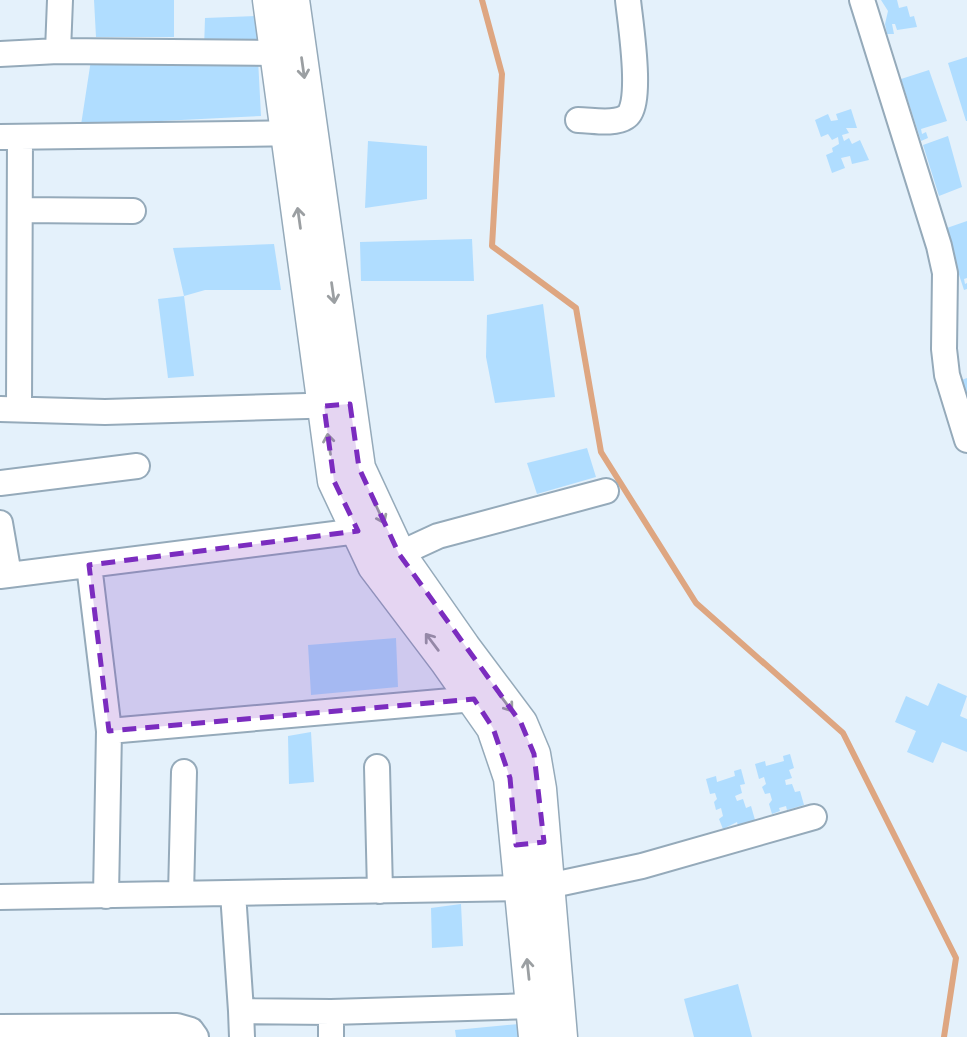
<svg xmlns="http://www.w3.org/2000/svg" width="967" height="1037" font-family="'Source Sans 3',sans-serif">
<rect width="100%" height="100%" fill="#e4f1fb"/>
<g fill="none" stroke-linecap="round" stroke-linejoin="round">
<path stroke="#dea681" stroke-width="6" d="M482,0L502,74L492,246L576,308L601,452L696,603L843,733L956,958L944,1037"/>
</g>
<path fill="#b0ddff" d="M94,0H174V37H96Z
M881,0H897L899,8L907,6L910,17L914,16L917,27L897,30L895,24H892L894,34H887L885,24L888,11Z
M256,16L260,50L204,49L205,18Z
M967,57V121H966L948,63Z
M258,59L261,116L81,125L91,60Z
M929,70L947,121L921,129L922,134L926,132L928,138L921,141L901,79Z
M851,109L857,128H846L849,133L842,135L844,141L849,138L852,144L860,140L869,160L852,164L850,156L841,158L845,168L832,173L826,155L833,152L832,148L839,144L838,137L832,140L828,134L821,137L815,120L828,114L831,121L838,120L836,114Z
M948,136L962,187L939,196L923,145Z
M368,141L427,146V199L365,208Z
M967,221V278L964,279L965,284L967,283V289L964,290L944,229Z
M472,239L474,281H361L360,242Z
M274,244L281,290H205L184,296L194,376L168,378L158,299L184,296L173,248Z
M543,304L555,397L495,403L486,357L487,315Z
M967,378V397H966L961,380Z
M587,448L596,477L537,494L527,463Z
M396,638L398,687L311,695L308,645Z
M938,683L967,696L960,716L967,719V752L942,742L933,763L907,752L916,731L895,722L906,696L928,706Z
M311,732L314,782L289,784L288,736Z
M790,754L794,768L789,770L792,778L785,780L786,785L792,784L795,792L800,791L804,805L787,810L786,806L779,808L780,811L772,814L769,804L772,800L770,793L765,794L762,787L766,784L764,777L759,779L755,764L765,761L766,766L784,761L783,756Z
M741,769L745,784L740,785L742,793L735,796L737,801L743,799L746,808L751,806L755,820L738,826L737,822L723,829L719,819L723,816L721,808L716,810L714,802L717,799L715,793L710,794L706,779L716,776L717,782L735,776L734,771Z
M461,904L463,946L432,948L431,908Z
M738,984L752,1037H694L684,999Z
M519,1024L520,1037H456L455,1030Z"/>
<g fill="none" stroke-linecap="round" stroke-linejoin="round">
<g stroke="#95aaba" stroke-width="28">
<path id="minor" d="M862,0L939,246L945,273L944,349L947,375L967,440
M58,51L60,0
M0,54L58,51L277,53
M578,120C592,120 614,125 626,117C644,107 630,21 628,0
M0,137L304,133
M20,210L133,211
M0,409L105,412L342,405
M19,409L20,137
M0,483L137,466
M0,523L9,575
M399,554L438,536L606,491
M89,565L109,731L474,699
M0,576L358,531
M377,767L380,891
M548,886L642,866L814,817
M233,893L241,1011L331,1012
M181,894L184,772
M106,896L109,731
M0,897L521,888
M241,1011L242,1037
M0,1027L177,1026L191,1030L196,1037
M331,1037V1012L532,1006"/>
</g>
<g stroke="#95aaba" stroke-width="35">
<path id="tertiary" d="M269,0L334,481L374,566L446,661L493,728L510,778L535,1037
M293,0L359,468L399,554L464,647L521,723L534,754L540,789L561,1037"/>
</g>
<use href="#minor" stroke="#fff" stroke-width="24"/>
<use href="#tertiary" stroke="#fff" stroke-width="32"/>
</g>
<defs><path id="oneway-shaft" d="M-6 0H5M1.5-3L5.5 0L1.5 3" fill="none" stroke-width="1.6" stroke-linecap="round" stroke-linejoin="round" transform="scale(1.75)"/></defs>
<g stroke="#9b9fa2">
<use href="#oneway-shaft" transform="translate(303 68) rotate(82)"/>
<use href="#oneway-shaft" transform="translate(299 218) rotate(-98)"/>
<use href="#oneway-shaft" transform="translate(333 293) rotate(82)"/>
<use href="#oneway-shaft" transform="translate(329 444) rotate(-98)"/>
<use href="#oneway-shaft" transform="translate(380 514) rotate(65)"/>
<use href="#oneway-shaft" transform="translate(432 642) rotate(-127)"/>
<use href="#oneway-shaft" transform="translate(506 703) rotate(53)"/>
<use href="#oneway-shaft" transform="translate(528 969) rotate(-96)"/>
</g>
<path fill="#7b2cbf" fill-opacity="0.2" stroke="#7b2cbf" stroke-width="5" stroke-dasharray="14 9" stroke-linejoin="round" d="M350,404L359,468L399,554L521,723L534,754L544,842L516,845L510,778L493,728L474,699L109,731L89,565L358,531L334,481L324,406Z"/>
</svg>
